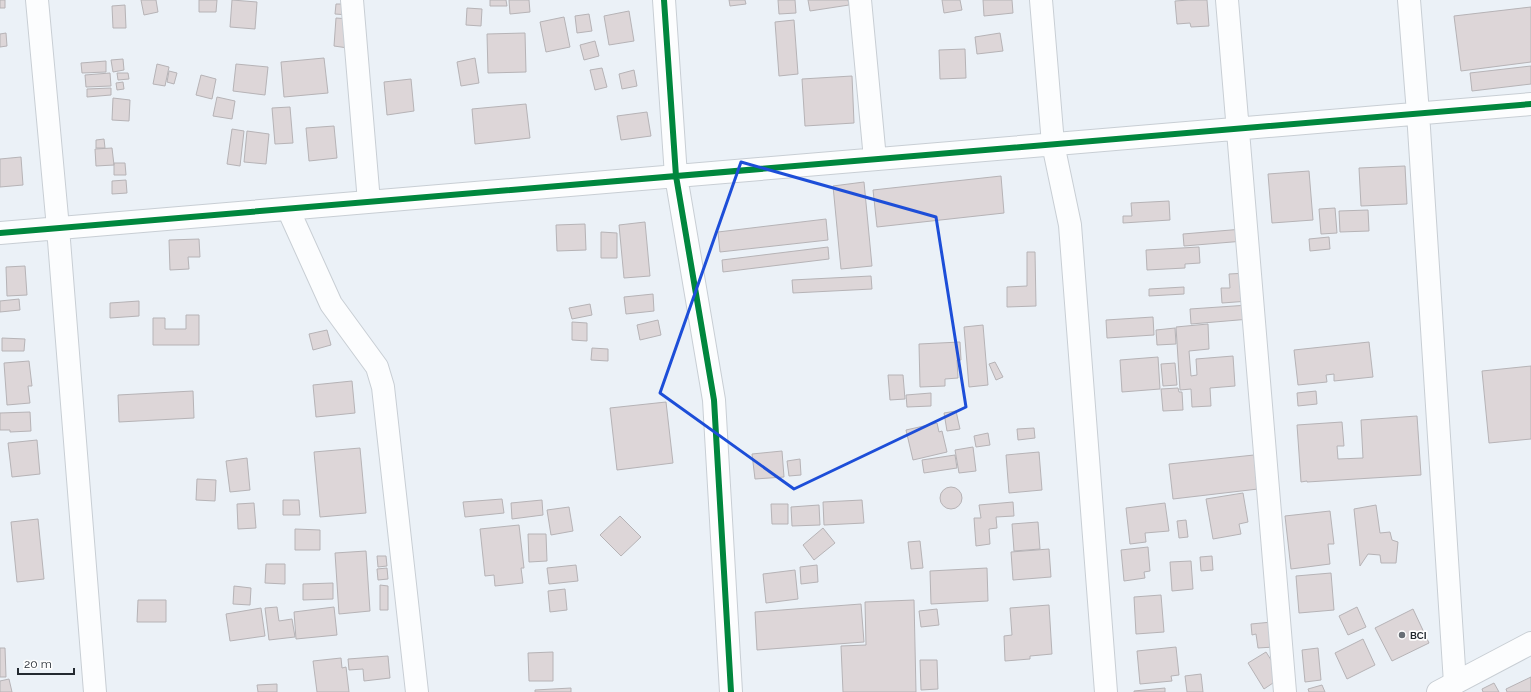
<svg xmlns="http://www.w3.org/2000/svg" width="1531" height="692" font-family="Raleway,sans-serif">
<rect width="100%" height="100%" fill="#ebf1f7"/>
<path fill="#ddd6d8" stroke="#b6b3b6" d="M0,0H5V8H0Z
M141,0H156L158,12L144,15Z
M199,0H217L216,12H199Z
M232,0L257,2L255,29L230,27Z
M490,0H506L507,6H490Z
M509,0H529L530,12L510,14Z
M729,0H745L746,4L730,6Z
M778,0H795L796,13L779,14Z
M808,0H848L849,5L810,11Z
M942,0H960L962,10L944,13Z
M983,0H1012L1013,13L984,16Z
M1189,0H1207L1209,26L1191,27L1190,23L1177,24L1175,1Z
M336,4H350L349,15L335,14Z
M125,5L126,28H113L112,6Z
M1531,7V62L1461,71L1454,16Z
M467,8L482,9L481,26L466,25Z
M629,11L634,41L609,45L604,16Z
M589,14L592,31L577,33L575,16Z
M564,17L570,47L546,52L540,22Z
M336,18L350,19L348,48L334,46Z
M794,20L798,74L779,76L775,22Z
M6,33L7,46L0,47V34Z
M525,33L526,72L488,73L487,34Z
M1000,33L1003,51L977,54L975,37Z
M595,41L599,56L584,60L580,45Z
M965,49L966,78L940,79L939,50Z
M324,58L328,93L284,97L281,62Z
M475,58L479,83L461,86L457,62Z
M123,59L124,70L113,72L111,60Z
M106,61V72L82,73L81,63Z
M157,64L169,67L165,86L153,84Z
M236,64L268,67L265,95L233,91Z
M1531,66V84L1472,91L1470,73Z
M602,68L607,87L595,90L590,70Z
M634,70L637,86L622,89L619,74Z
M169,71L177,73L174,84L167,82Z
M110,73L111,86L86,87L85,75Z
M117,73H128L129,79L118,80Z
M201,75L216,79L212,99L196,95Z
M852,76L854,123L805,126L802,79Z
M411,79L414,111L387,115L384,82Z
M123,82L124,89L117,90L116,83Z
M111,88V95L87,97V89Z
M217,97L235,101L232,119L213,116Z
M113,98L130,100L129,121L112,120Z
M526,104L530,138L475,144L472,109Z
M290,107L293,143L275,144L272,108Z
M647,112L651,136L621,140L617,116Z
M334,126L337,158L309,161L306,128Z
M232,129L244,131L240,166L227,164Z
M247,131L269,134L266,164L244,162Z
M104,139L105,148H96V140Z
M112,148L114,165L96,166L95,149Z
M21,157L23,185L0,187V159Z
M114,163H125L126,175H114Z
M1405,166L1407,204L1361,206L1359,168Z
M1309,171L1313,220L1272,223L1268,174Z
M1001,176L1004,213L877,227L873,190Z
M126,180L127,193L112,194V181Z
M864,182L872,266L841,269L833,186Z
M1169,201L1170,220L1123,223V216H1132L1131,203Z
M1335,208L1337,233L1321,234L1319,209Z
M1368,210L1369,231L1340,232L1339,211Z
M826,219L828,240L720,252L718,232Z
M645,222L650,276L624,278L619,225Z
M585,224L586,250L557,251L556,225Z
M1243,229L1244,241L1184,246L1183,234Z
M601,232L617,233V258H601Z
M1329,237L1330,249L1310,251L1309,239Z
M199,239L200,257H188L189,269L170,270L169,240Z
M828,247L829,259L723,272L722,260Z
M1199,247L1200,263L1185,264V268L1147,270L1146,250Z
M1027,252H1035L1036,306L1007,307V287L1027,286Z
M25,266L27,295L7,296L6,267Z
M1247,273L1249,301L1222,303L1221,288H1230L1229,274Z
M871,276L872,289L793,293L792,280Z
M1184,287V294L1149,296V289Z
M653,294L654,311L626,314L624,297Z
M19,299L20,310L0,312V301Z
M139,301V316L110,318V303Z
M590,304L592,315L572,319L569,308Z
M1249,305L1250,319L1191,324L1190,309Z
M186,315H199V345H153V318H165V329H186Z
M1153,317L1154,335L1107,338L1106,320Z
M658,320L661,335L640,340L637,325Z
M572,322L587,323V341L572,340Z
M1208,324L1209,349L1189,351L1191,376L1197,375L1196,359L1233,356L1235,386L1210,388L1211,406L1192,407L1191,389L1180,390L1176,327Z
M983,325L988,385L969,387L964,327Z
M1175,328L1176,344L1157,345L1156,330Z
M327,330L331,345L313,350L309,334Z
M2,338L25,339L24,351H2Z
M960,342L961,360H957L958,378L945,379V386L920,387L919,344Z
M1369,342L1373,377L1334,381V374L1326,375L1327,382L1298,385L1294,350Z
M592,348L608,349V361L591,360Z
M1158,357L1160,389L1122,392L1120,360Z
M29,361L32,386H28L30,403L7,405L4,363Z
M995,362L1003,377L996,380L989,364Z
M1175,363L1177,385L1163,386L1161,364Z
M1531,366V439L1489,443L1482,371Z
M888,375H903L905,399L890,400Z
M352,381L355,413L316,417L313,385Z
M1178,388L1179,392H1182L1183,410L1163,411L1161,389Z
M193,391L194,418L119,422L118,395Z
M1316,391L1317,404L1298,406L1297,393Z
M931,393V406L907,407L906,395Z
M666,402L673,463L617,470L610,408Z
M956,411L960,429L947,431L944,413Z
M30,412L31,431L10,432V430H0V413Z
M1417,416L1421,475L1307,482V481L1301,482L1297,425L1342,422L1344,446H1337L1338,459L1363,458L1361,420Z
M937,423L939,432L942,431L947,452L913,460L906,430Z
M1034,428L1035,438L1018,440L1017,429Z
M988,433L990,445L976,447L974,436Z
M37,440L40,474L12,477L8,443Z
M973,447L976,471L959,473L955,450Z
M360,448L366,513L320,517L314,452Z
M782,451L784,477L755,479L752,454Z
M1039,452L1042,490L1009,493L1006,455Z
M955,455L957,468L924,473L922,460Z
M1254,455L1258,489L1173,499L1169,464Z
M247,458L250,490L230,492L226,461Z
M800,459L801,475L789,476L787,461Z
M197,479L216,480L215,501L196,500Z
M940 498a11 11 0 1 1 22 0a11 11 0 1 1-22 0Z
M1243,493L1248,522L1239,524L1241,534L1213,539L1206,499Z
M502,499L504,513L465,517L463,502Z
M283,500H299L300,515H283Z
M542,500L543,515L512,519L511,503Z
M862,500L864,523L824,525L823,502Z
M1013,502L1014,516L996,517L997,528L989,529L990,544L976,546L974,518H981L979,505Z
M254,503L256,528L238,529L237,504Z
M1165,503L1169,531L1145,533L1146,542L1130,544L1126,508Z
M771,504H788V524H772Z
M819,505L820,525L792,526L791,507Z
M1376,505L1380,533L1390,532L1392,540L1398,542L1396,563H1381L1380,555L1368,554L1360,566L1354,509Z
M569,507L573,531L551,535L547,510Z
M1330,511L1334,544H1328L1330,564L1291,569L1285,516Z
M620,516L641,537L621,556L600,535Z
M38,519L44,579L17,582L11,522Z
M1186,520L1188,537L1179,538L1177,521Z
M1038,522L1040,549L1014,551L1012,524Z
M519,525L524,568H521L523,583L495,586L494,575L485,576L480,529Z
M823,528L835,543L814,560L803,545Z
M295,529L320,530V550H295Z
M528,534H546L547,561L529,562Z
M920,541L923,568L911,569L908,542Z
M1148,547L1150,571L1144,572L1145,578L1124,581L1121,550Z
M1049,549L1051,577L1013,580L1011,552Z
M366,551L370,611L339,614L335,553Z
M377,556H386L387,566L378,567Z
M1212,556L1213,570L1201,571L1200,557Z
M1191,561L1193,589L1172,591L1170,562Z
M266,564H285V584L265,583Z
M576,565L578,581L549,584L547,568Z
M817,565L818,582L801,584L800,567Z
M387,568L388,579L378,580L377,569Z
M987,568L988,601L931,604L930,571Z
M795,570L798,599L766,603L763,574Z
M1331,573L1334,610L1299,613L1296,576Z
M333,583V599L303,600V584Z
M380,585L388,586V610H380Z
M234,586L251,588L250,605L233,604Z
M565,589L567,610L550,612L548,591Z
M1161,595L1164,632L1136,634L1134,597Z
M138,600H166V622H137Z
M914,600L916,692H843L841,646L866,645L865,602Z
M861,604L864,642L757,650L755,612Z
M1049,605L1052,654L1030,656V659L1005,661L1004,636L1012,635L1010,608Z
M277,607L279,621L292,619L295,637L269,640L265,608Z
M334,607L337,635L296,639L294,612Z
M1357,607L1366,627L1348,635L1339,616Z
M261,608L265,636L230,641L226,614Z
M937,609L939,625L921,627L919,611Z
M1413,609L1429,643L1392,661L1375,628Z
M1272,622L1274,647L1258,648L1256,634L1252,635L1251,624Z
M1363,639L1375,665L1347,679L1335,653Z
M1176,647L1179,675L1171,676L1172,681L1140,684L1137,651Z
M0,648H5L6,677H0Z
M1318,648L1321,680L1305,682L1302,650Z
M553,652V681H529L528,653Z
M1266,652L1282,677L1264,689L1248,663Z
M388,656L390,678L364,681L363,669L349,670L348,659Z
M341,658L342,668L346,667L349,692H317L313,661Z
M920,660H937L938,689L921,690Z
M1201,674L1203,692H1187L1185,676Z
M1531,677V692H1507L1506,689Z
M9,679L12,692H0V681Z
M1494,683L1499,692H1483L1482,689Z
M277,684V692H258L257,685Z
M1322,685L1325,692H1309L1308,689Z
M571,688V692H535V690Z
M1165,688V692H1134V691Z"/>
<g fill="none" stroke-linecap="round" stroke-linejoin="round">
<g stroke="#c8ced4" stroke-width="24">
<path id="minor" d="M37,0L58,228L95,692
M352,0L369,202
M664,0L676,176L714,400L731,692
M860,0L875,159
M1041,0L1053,144L1070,225L1106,692
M1227,0L1285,692
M1409,0L1418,113L1455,683
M288,209L331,304L377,367L383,387L417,692
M0,233L1531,104"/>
</g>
<g stroke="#c8ced4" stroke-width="24">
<path id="major" d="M1438,692L1531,643"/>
</g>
<use href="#minor" stroke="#fcfdfe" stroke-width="22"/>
<use href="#major" stroke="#fcfdfe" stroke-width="22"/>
<g stroke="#fff" stroke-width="8">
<path id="cycleway" d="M664,0L676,176L714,400L731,692
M0,233L1531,104"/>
</g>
<use href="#cycleway" stroke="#00873e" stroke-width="6"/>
</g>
<path fill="none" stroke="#1d4ed8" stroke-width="3" stroke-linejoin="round" d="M741,162L936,217L966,407L794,489L660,393Z"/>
<circle fill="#696f76" stroke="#fff" stroke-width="1.5" cx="1402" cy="635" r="4"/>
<g text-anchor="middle" stroke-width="3.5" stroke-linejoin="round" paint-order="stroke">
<g font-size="10" font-weight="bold" fill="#232930" stroke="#fff" text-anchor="start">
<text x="1410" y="639">BCI</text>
</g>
</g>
<path d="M18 668v6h56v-6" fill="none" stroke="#232930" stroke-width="2"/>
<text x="24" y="668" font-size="12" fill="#232930" stroke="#ffffff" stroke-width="3" paint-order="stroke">20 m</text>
</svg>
